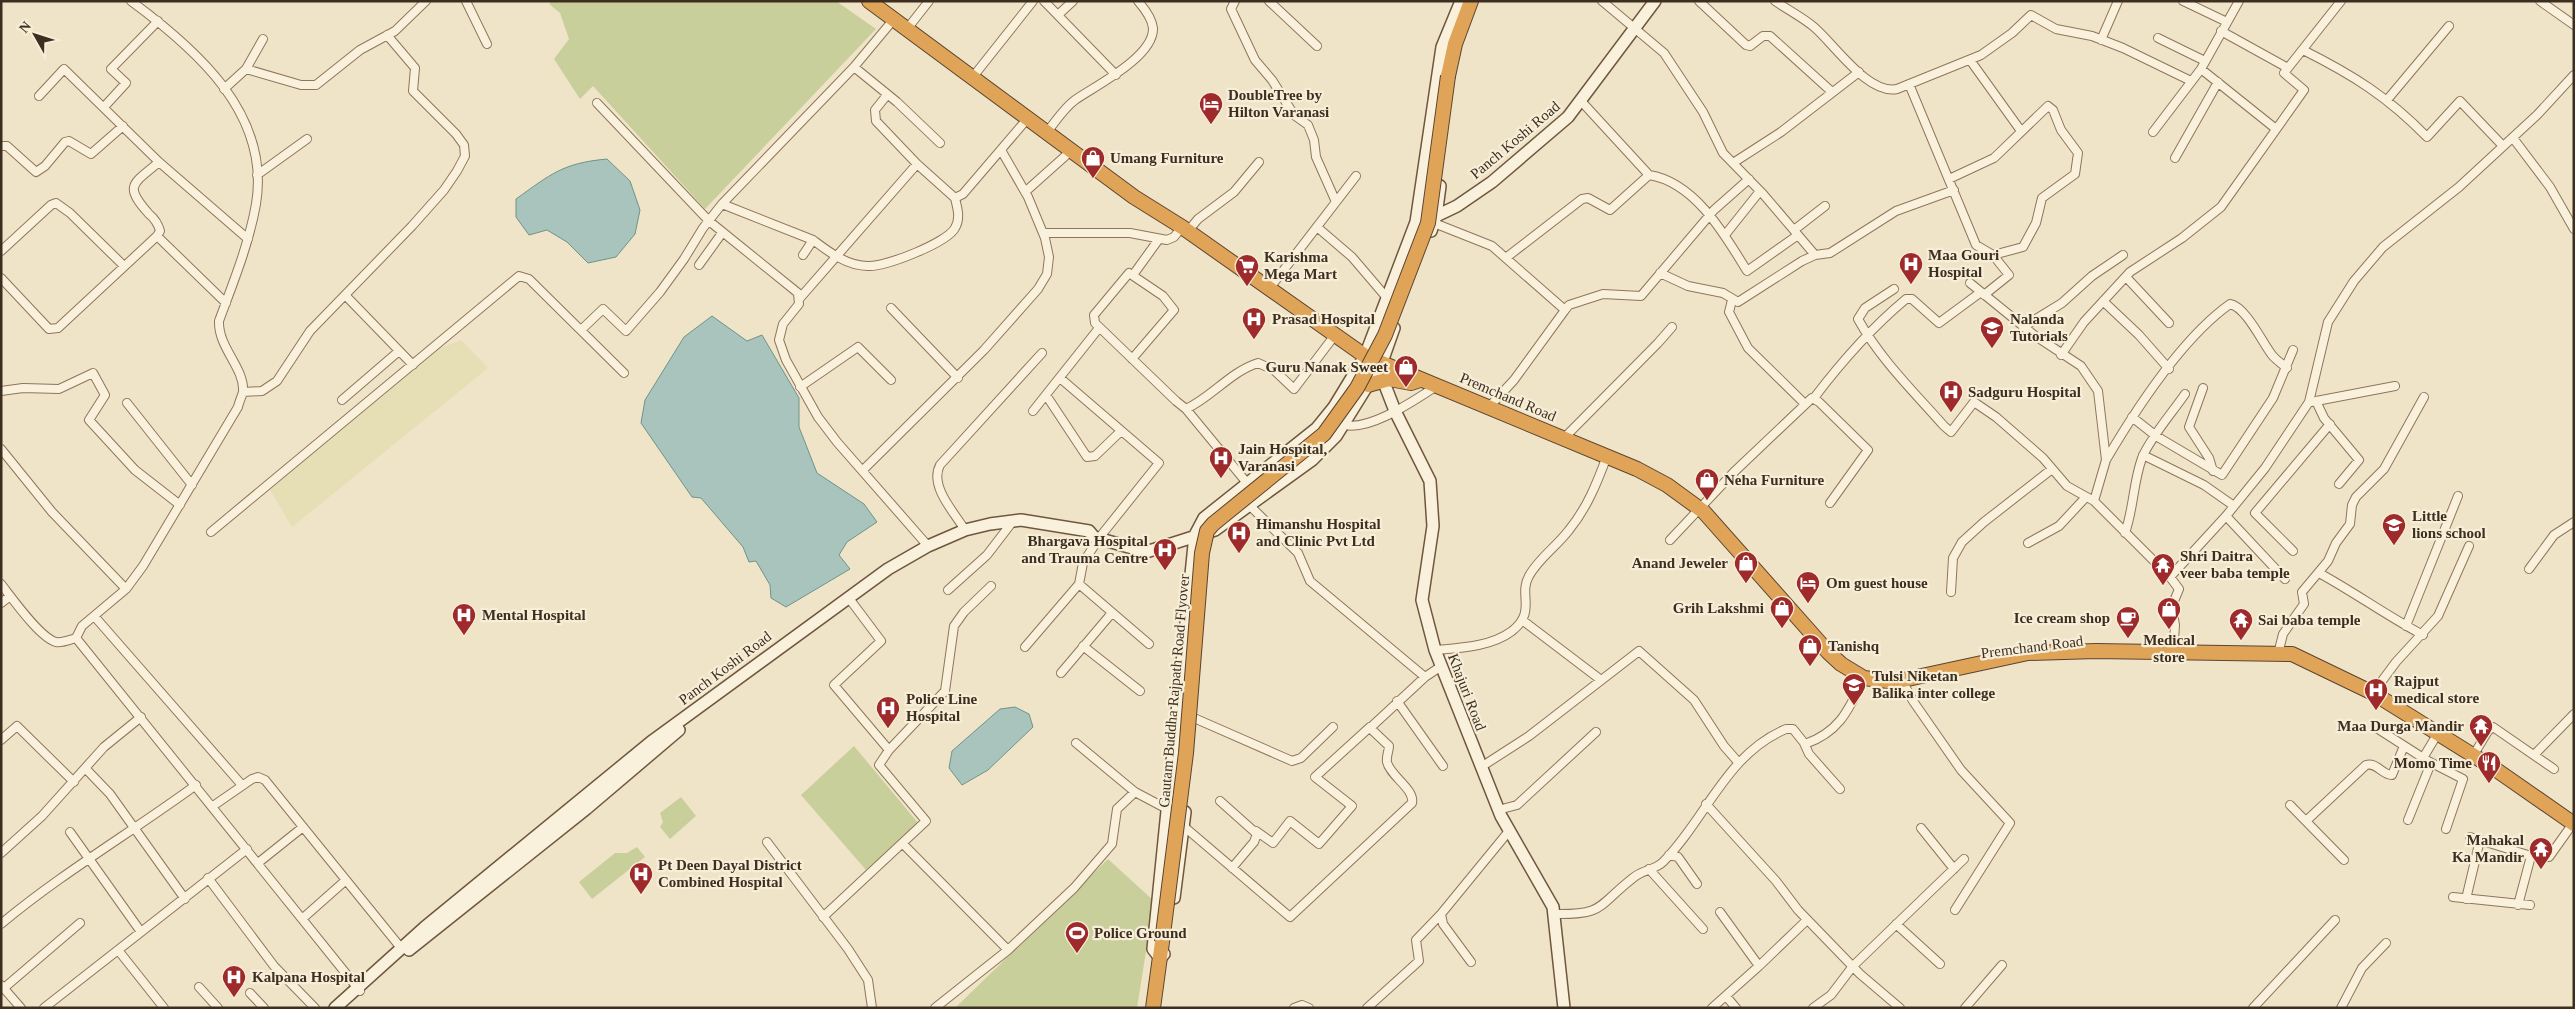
<svg xmlns="http://www.w3.org/2000/svg" width="2575" height="1009" font-family="'Times New Roman',serif">
<rect width="100%" height="100%" fill="#f0e4c8"/>
<path fill="#e6deb5" d="M461,340L488,368L292,527L270,490L441,348Z"/>
<path fill="#c9cf9b" d="M552,1H836L876,29L705,209L593,86L580,99L554,59L569,39L560,13L549,4Z
M854,746L919,824L866,870L801,795Z
M681,797L696,816L670,839L660,827L663,822L660,813Z
M637,847L645,857L592,899L579,882L615,853H627Z
M1108,859L1154,901L1137,1008H955Z"/>
<path fill="#a9c4bc" stroke="#6f938a" d="M607,159L630,181L640,210L635,234L616,257L588,263L567,242L547,230L529,235L516,217V199C551,174 563,163 607,159Z
M712,316L747,341L762,335L799,398V427L817,473L864,504L877,522L847,542L839,555L850,569L786,607L771,598L770,585L756,561L749,562L743,547L701,498L692,497L641,423L645,400L684,337Z
M1015,707L1029,714L1033,727L988,770L962,785L949,768L952,751L1000,709Z"/>
<g fill="none" stroke-linecap="round" stroke-linejoin="round">
<g stroke="#8d765c" stroke-width="10">
<path id="street" d="M131,1C196,49 271,114 256,204C249,244 233,283 219,321C218,348 245,368 243,392C242,396 239,402 238,407L143,566L126,589L82,626L76,638L360,991
M466,1L487,44
M1044,1L1116,75
M1235,1L1231,9L1255,60L1272,80L1294,115L1308,125L1314,140L1316,157L1336,202
M1269,1L1317,46
M1699,1L1746,45L1750,46L1763,36H1770L1832,92
M1775,1C1788,10 1802,17 1814,27C1835,45 1868,95 1897,89L1981,55L2012,33L2031,15L2056,29L2092,36L2123,48L2191,81
M2183,1L2227,22
M2540,1L2574,25
M1059,14L1073,1
M907,29L929,1
M2221,31L2288,68
M2158,38L2205,61
M2101,40L2118,1
M2303,50C2353,75 2388,97 2427,137L2460,101L2503,146
M1970,60L2021,131
M854,67L897,102L940,143
M246,69L301,85H316L360,50L395,31L426,1
M2201,69L2276,129
M972,78L1033,1
M1909,84L1976,245L1993,255L2023,247L2036,223L2042,198L2075,174L2078,153L2061,130L2053,110L2048,106L1994,158L1949,179
M224,89L246,69L263,39
M887,95L875,110L876,121L917,164L955,198L963,194L1028,118
M39,96L64,69L159,162L248,239
M2387,100L2449,26
M1581,101L1649,175C1695,182 1725,235 1747,271L1798,235L1763,194L1723,153L1703,112L1664,53L1602,1
M597,103L709,221L798,293L799,304L783,324L779,340L786,360L818,417L837,442L928,546
M104,107L126,83L111,69L158,21
M1047,132C1056,121 1064,108 1075,100C1095,86 1154,57 1153,28C1152,19 1144,8 1138,1
M2153,132L2201,69L2239,1
M2513,138L2550,187L2574,229
M1,146H7L36,172L45,166L65,142L69,141L91,154L123,126
M2175,158L2218,82
M1733,163L1781,132L1859,72
M257,175L307,139
M1025,192L1072,150
M722,204L813,240L803,255
M1434,223L1492,246L1565,310L1569,305L1603,294L1641,296L1714,210L1749,179
M1317,227L1352,257L1387,298
M1794,230L1825,206
M1188,231L1198,219L1234,192L1259,162
M1043,233H1130L1167,240L1174,237L1182,227
M1725,235L1760,191
M1798,235L1815,255
M157,236L226,303
M813,240C829,252 847,266 868,266C885,267 947,243 955,228C961,218 957,207 955,198
M1,251L51,205L56,203L70,213L124,266
M1507,257L1582,199L1588,198L1610,210L1649,175
M699,265L722,233
M1660,273L1688,286L1723,293L1738,302L1802,261L1815,255L1830,253L1896,211L1954,190
M1133,275L1159,239
M2126,277L2169,323
M1,278L49,329L58,328L157,236L160,231C158,223 155,219 149,214C123,185 133,184 159,162
M1970,283L2034,335L2081,366L2098,391L2106,460L2094,501L2170,577
M1269,289L1356,176
M1894,289L1865,308L1858,319C1880,359 1914,392 1944,426L1951,432L1974,402L1996,417L2043,458L2067,486L2094,501
M345,295L413,365
M1984,295L2009,275L1993,255
M800,298L917,164
M1732,300L1729,312L1748,348L1805,404
M2103,301L2139,335L2169,369
M891,308L958,378
M2023,327L2062,303L2092,276L2123,255
M581,330L603,309L626,331L660,292L684,259L703,228L722,204L854,67L894,19
M2061,355L2084,322L2130,272L2182,238L2221,207L2304,90L2284,73L2341,1
M1132,359L1174,310L1163,296L1129,273L1094,315L1095,323L1176,401L1186,409C1212,397 1230,372 1258,363L1274,370L1294,389L1335,335
M1060,378L1159,463L1099,538L1083,563L1079,584L1149,644
M800,387L858,347L891,380
M2203,388L2189,427L2209,458L2213,471
M1,391L23,388L59,389L93,373L105,395L89,420L135,470L180,505
M243,392L262,391L277,381L310,331L412,226L444,190L457,171L465,156L464,145L456,134L413,91L415,68L387,35
M1046,395L1087,457L1095,456L1121,431
M1814,398C1842,361 1870,329 1906,299H1912L1939,323L1981,292
M342,400L399,351
M2316,401L2324,418L2359,460L2339,484
M2311,402L2395,386
M127,403L192,485
M1489,407L1514,380L1565,310
M1186,409L1247,483
M1033,411L1099,328
M2132,417L2156,436L2222,475L2273,398L2293,350
M1340,423C1364,436 1418,398 1438,385
M1564,438L1658,343L1672,327
M1,449L52,512L126,589
M2143,455L2204,485L2234,506
M2106,460C2136,409 2182,338 2230,304C2246,307 2262,342 2272,355C2276,360 2282,364 2287,368
M863,470L984,350L1038,289L1047,274L1049,257L1045,238L1028,197L1001,150
M1246,502L1298,553L1310,581L1425,677L1440,667
M2226,516L2285,579
M965,530C954,512 929,486 940,465L1042,353
M211,532L519,276L529,279L624,373
M2125,533C2134,507 2133,483 2142,458C2150,438 2172,413 2185,394
M1670,540L1734,472L1812,398L1819,402L1868,450L1830,503
M2028,543L2059,526L2086,497
M2293,551L2255,513L2330,424
M2529,569L2554,535L2574,522
M2319,573C2354,592 2387,616 2423,635
M1,584C12,598 40,638 56,642C63,643 69,640 76,638
M948,590L987,555L1010,525
M1951,592L1953,558L1962,542L1984,522L2052,469
M1,603L10,596
M95,617L241,784
M1522,620L1601,680
M2406,626L2458,496
M1083,646L1140,691
M1025,647L1079,584
M1435,650C1459,648 1491,647 1512,631C1537,611 1518,595 1529,576C1538,559 1557,546 1569,530C1587,508 1597,483 1607,456
M2278,654L2283,634L2304,604L2302,592L2328,561L2336,543L2350,524L2352,505L2356,497L2384,469L2424,397
M2173,656L2175,625L2172,606L2179,589L2170,577L2226,516L2265,468L2309,402L2328,322L2354,281L2383,247L2459,187L2537,115L2574,75
M1061,673L1111,614
M1905,686L1913,701L1961,770L2010,823L1955,910
M2373,693L2396,662L2438,616L2469,546
M1397,701L1443,766
M1194,718L1292,761L1301,758L1333,727
M2375,727L2428,761L2463,779L2446,829
M1,740L17,726L74,782
M1076,743L1135,792L1169,810
M1804,743L1809,754L1840,789
M889,750L945,691L954,626L964,612L991,586
M2534,755L2574,714
M2473,756L2488,731L2493,727L2554,769
M2423,758L2438,733
M1481,767L1529,736L1639,651L1694,700L1724,746L1738,762
M86,769L110,794L185,899
M1220,801L1257,834L1254,842L1232,868
M1706,804L1776,881L1798,910L1860,974L1900,1008
M2290,805L2344,860
M213,806L252,779L258,777L265,780L401,948
M1498,810L1517,805L1596,732
M2408,820L2431,763
M2306,821L2366,765C2377,762 2382,775 2392,775L2404,746
M1181,824L1290,917L1412,803C1415,789 1390,776 1387,762C1386,756 1389,751 1389,746L1370,728L1425,677
M1921,828L1954,869
M1256,831L1273,843L1290,821L1319,844L1352,806L1315,777L1370,727
M70,832L141,932
M2470,837L2531,856
M767,842L848,949L868,980L872,1008
M903,844L1008,950
M1,853L42,816L104,747L141,717
M1669,855L1678,857L1697,884
M258,863L303,827
M1649,869L1703,929
M208,878L274,966L315,1008
M2453,897L2530,905
M2466,899L2480,840
M2518,905L2531,856L2549,857L2569,829
M1554,914C1605,915 1597,906 1633,878C1642,870 1655,870 1663,862C1706,819 1726,754 1786,729H1793L1805,744C1840,732 1849,709 1864,678
M823,917L926,821L879,765L889,750L834,685L881,641L848,597
M302,919L346,880
M1,924C62,873 132,832 196,785
M1896,924L1940,964
M118,950L164,1008
M1471,962L1443,924L1441,914L1509,831
M1759,966L1807,920
M1,985L21,1008
M199,987L218,1008
M4,988L80,923
M250,993L264,1008
M1726,996L1736,1008
M44,1008L247,849
M935,1008L1008,950L1074,888L1112,844L1117,809L1135,792
M1294,1008L1302,1005L1309,1008
M1367,1008L1419,961L1416,940L1441,914
M1712,1008L1759,966L1720,912
M1813,1008L1831,995L1853,966L1964,859
M1965,1008L2002,965
M2253,1008L2335,920
M2341,1008L2362,968L2386,943"/>
</g>
<g stroke="#6f573f" stroke-width="14">
<path id="secondary" d="M1432,218L1457,206L1492,182L1568,117L1655,1
M1431,231L1436,216L1440,186
M1383,380L1395,411L1430,481L1433,526L1422,600L1435,650L1501,816L1553,907L1564,1008
M1174,898L1185,812
M409,950L586,809L679,730
M1164,954L1160,958L1153,949L1195,535L1204,518L1317,428L1334,407L1365,356L1416,222L1442,47L1461,1
M335,1008L425,927L651,742L888,569L928,546L965,530L990,524L1021,520L1089,531L1094,537L1146,552L1215,530L1312,460L1336,436L1382,362L1394,328"/>
</g>
<g stroke="#5b4430" stroke-width="16">
<path id="highway" d="M869,1L1134,197L1182,227L1365,356L1637,469L1667,485L1704,512L1828,652L1841,664L1864,678L1888,681L1903,680L2028,653L2096,651L2292,654L2373,693L2495,769L2574,824
M1448,76L1455,44L1471,1
M1368,385L1389,379L1411,383L1420,380
M1153,1008L1162,942"/>
</g>
<use href="#street" stroke="#faf1dc" stroke-width="8"/>
<use href="#secondary" stroke="#faf1dc" stroke-width="11"/>
<use href="#highway" stroke="#e0a458" stroke-width="14"/>
<g stroke="#5b4430" stroke-width="16" stroke-linecap="butt">
<path id="highway-bridge" d="M1162,942L1186,753L1202,553L1207,531L1213,524L1324,434L1357,388L1385,335L1428,223L1448,76"/>
</g>
<use href="#highway-bridge" stroke="#e0a458" stroke-width="14"/>
</g>
<defs>
<g id="hotel-pin" transform="scale(1.25)"><path d="M0 17L-7.5 6A9.5 9.5 0 1 1 7.5 6Z" fill="#9e2a2b" stroke="#f7eed8"/><path d="M-6-4.5h1.5V1H6V5H4.5V3h-9V5H-6ZM-4 0a1.8 1.8 0 1 1 3.6 0ZM.5 0V-2.5h3Q6-2.5 6 0Z" fill="#fff"/></g>
<g id="shop-pin" transform="scale(1.25)"><path d="M0 17L-7.5 6A9.5 9.5 0 1 1 7.5 6Z" fill="#9e2a2b" stroke="#f7eed8"/><path d="M-5-2.5h2.3a2.7 3.5 0 0 1 5.4 0H5L5.5 6h-11ZM-1.5-2.5h3a1.5 2.3 0 0 0-3 0Z" fill="#fff"/></g>
<g id="hospital-pin" transform="scale(1.25)"><path d="M0 17L-7.5 6A9.5 9.5 0 1 1 7.5 6Z" fill="#9e2a2b" stroke="#f7eed8"/><path d="M-5-5h3v3.5h4V-5h3V5h-3V1.5h-4V5h-3Z" fill="#fff"/></g>
<g id="supermarket-pin" transform="scale(1.25)"><path d="M0 17L-7.5 6A9.5 9.5 0 1 1 7.5 6Z" fill="#9e2a2b" stroke="#f7eed8"/><path d="M-6-5.5h2.5l.6 2H6L4.5 2H-2.5L-4.4-4H-6ZM-1.5 3.2a1.3 1.3 0 1 0 .1 0ZM3 3.2a1.3 1.3 0 1 0 .1 0Z" fill="#fff"/></g>
<g id="school-pin" transform="scale(1.25)"><path d="M0 17L-7.5 6A9.5 9.5 0 1 1 7.5 6Z" fill="#9e2a2b" stroke="#f7eed8"/><path d="M0-5L7-2L0 1L-7-2ZM-4 1L0 2.5L4 1V4Q0 6-4 4Z" fill="#fff"/></g>
<g id="temple-pin" transform="scale(1.25)"><path d="M0 17L-7.5 6A9.5 9.5 0 1 1 7.5 6Z" fill="#9e2a2b" stroke="#f7eed8"/><path d="M0-6L5-2H3V0L6.5 2.5H4V6H1.5V3h-3V6H-4V2.5H-6.5L-3 0V-2H-5Z" fill="#fff"/></g>
<g id="cafe-pin" transform="scale(1.25)"><path d="M0 17L-7.5 6A9.5 9.5 0 1 1 7.5 6Z" fill="#9e2a2b" stroke="#f7eed8"/><path d="M-5.5-4.5H6V0H3Q3 3.5 0 3.5H-2.5Q-5.5 3.5-5.5 0ZM3-3.2v2h1.7v-2ZM-6 4.5H4V6H-6Z" fill="#fff"/></g>
<g id="university-pin" transform="scale(1.25)"><path d="M0 17L-7.5 6A9.5 9.5 0 1 1 7.5 6Z" fill="#9e2a2b" stroke="#f7eed8"/><path d="M0-5L7-2L0 1L-7-2ZM-4 1L0 2.5L4 1V4Q0 6-4 4Z" fill="#fff"/></g>
<g id="restaurant-pin" transform="scale(1.25)"><path d="M0 17L-7.5 6A9.5 9.5 0 1 1 7.5 6Z" fill="#9e2a2b" stroke="#f7eed8"/><path d="M-5-6h1v4h1v-4h1v4h1v-4h1v5L-1.5 .5V6h-2V.5L-5-1ZM5-6V6H3V1.5H1.5Q1.5-4 5-6Z" fill="#fff"/></g>
<g id="stadium-pin" transform="scale(1.25)"><path d="M0 17L-7.5 6A9.5 9.5 0 1 1 7.5 6Z" fill="#9e2a2b" stroke="#f7eed8"/><path d="M0-5a6.5 5 0 1 0 0 10a6.5 5 0 1 0 0-10ZM-3.5-1.8h7v3.6h-7Z" fill="#fff"/></g>
</defs>
<g fill-rule="evenodd">
<use href="#hotel-pin" x="1211" y="104"/>
<use href="#shop-pin" x="1093" y="158"/>
<use href="#hospital-pin" x="1911" y="264"/>
<use href="#supermarket-pin" x="1247" y="266"/>
<use href="#hospital-pin" x="1254" y="319"/>
<use href="#school-pin" x="1992" y="328"/>
<use href="#shop-pin" x="1406" y="367"/>
<use href="#hospital-pin" x="1951" y="392"/>
<use href="#hospital-pin" x="1221" y="458"/>
<use href="#shop-pin" x="1707" y="480"/>
<use href="#school-pin" x="2394" y="525"/>
<use href="#hospital-pin" x="1239" y="533"/>
<use href="#hospital-pin" x="1165" y="550"/>
<use href="#shop-pin" x="1746" y="563"/>
<use href="#temple-pin" x="2163" y="565"/>
<use href="#hotel-pin" x="1808" y="583"/>
<use href="#shop-pin" x="1782" y="608"/>
<use href="#shop-pin" x="2169" y="609"/>
<use href="#hospital-pin" x="464" y="615"/>
<use href="#cafe-pin" x="2128" y="618"/>
<use href="#temple-pin" x="2241" y="620"/>
<use href="#shop-pin" x="1810" y="646"/>
<use href="#university-pin" x="1854" y="685"/>
<use href="#hospital-pin" x="2376" y="690"/>
<use href="#hospital-pin" x="888" y="708"/>
<use href="#temple-pin" x="2481" y="726"/>
<use href="#restaurant-pin" x="2489" y="763"/>
<use href="#temple-pin" x="2541" y="849"/>
<use href="#hospital-pin" x="641" y="874"/>
<use href="#stadium-pin" x="1077" y="933"/>
<use href="#hospital-pin" x="234" y="977"/>
</g>
<g text-anchor="middle" stroke-width="4.5" stroke-linejoin="round" paint-order="stroke">
<g font-size="15" font-weight="bold" fill="#3d2e20" stroke="#f7eed8" text-anchor="start">
<text x="1228" y="100">DoubleTree by<tspan x="1228" dy="17">Hilton Varanasi</tspan></text>
<text x="1110" y="163">Umang Furniture</text>
<text x="1928" y="260">Maa Gouri<tspan x="1928" dy="17">Hospital</tspan></text>
<text x="1264" y="262">Karishma<tspan x="1264" dy="17">Mega Mart</tspan></text>
<text x="1272" y="324">Prasad Hospital</text>
<text x="2010" y="324">Nalanda<tspan x="2010" dy="17">Tutorials</tspan></text>
<text x="1388" y="372" text-anchor="end">Guru Nanak Sweet</text>
<text x="1968" y="397">Sadguru Hospital</text>
<text x="1238" y="454">Jain Hospital,<tspan x="1238" dy="17">Varanasi</tspan></text>
<text x="1724" y="485">Neha Furniture</text>
<text x="2412" y="521">Little<tspan x="2412" dy="17">lions school</tspan></text>
<text x="1256" y="529">Himanshu Hospital<tspan x="1256" dy="17">and Clinic Pvt Ltd</tspan></text>
<text x="1148" y="546" text-anchor="end">Bhargava Hospital<tspan x="1148" dy="17">and Trauma Centre</tspan></text>
<text x="2180" y="561">Shri Daitra<tspan x="2180" dy="17">veer baba temple</tspan></text>
<text x="1728" y="568" text-anchor="end">Anand Jeweler</text>
<text x="1826" y="588">Om guest house</text>
<text x="1764" y="613" text-anchor="end">Grih Lakshmi</text>
<text x="482" y="620">Mental Hospital</text>
<text x="2110" y="623" text-anchor="end">Ice cream shop</text>
<text x="2258" y="625">Sai baba temple</text>
<text x="2169" y="645" text-anchor="middle">Medical<tspan x="2169" dy="17">store</tspan></text>
<text x="1828" y="651">Tanishq</text>
<text x="1872" y="681">Tulsi Niketan<tspan x="1872" dy="17">Balika inter college</tspan></text>
<text x="2394" y="686">Rajput<tspan x="2394" dy="17">medical store</tspan></text>
<text x="906" y="704">Police Line<tspan x="906" dy="17">Hospital</tspan></text>
<text x="2464" y="731" text-anchor="end">Maa Durga Mandir</text>
<text x="2472" y="768" text-anchor="end">Momo Time</text>
<text x="2524" y="845" text-anchor="end">Mahakal<tspan x="2524" dy="17">Ka Mandir</tspan></text>
<text x="658" y="870">Pt Deen Dayal District<tspan x="658" dy="17">Combined Hospital</tspan></text>
<text x="1094" y="938">Police Ground</text>
<text x="252" y="982">Kalpana Hospital</text>
</g>
<g font-size="15" fill="#3d2e20" stroke="#f7eed8">
<text transform="translate(1515 140) rotate(-40)" y="5">Panch Koshi Road</text>
<text transform="translate(1508 397) rotate(23)" y="5">Premchand Road</text>
<text transform="translate(2032 647) rotate(-7)" y="5">Premchand Road</text>
<text transform="translate(725 668) rotate(-37)" y="5">Panch Koshi Road</text>
<text transform="translate(1174 691) rotate(-85)" y="5">Gautam Buddha Rajpath Road Flyover</text>
<text transform="translate(1467 692) rotate(69)" y="5">Khajuri Road</text>
</g>
</g>
<rect width="2575" height="1009" fill="none" stroke="#3d2e20" stroke-width="5"/>
<g transform="translate(35 35) rotate(309)" stroke="#f7eed8" stroke-width="4" paint-order="stroke">
<path d="M0-4L9 19L0 12L-9 19Z" fill="#3d2e20"/>
<text y="-8" font-size="14" font-weight="bold" text-anchor="middle" fill="#3d2e20">N</text>
</g>
</svg>
